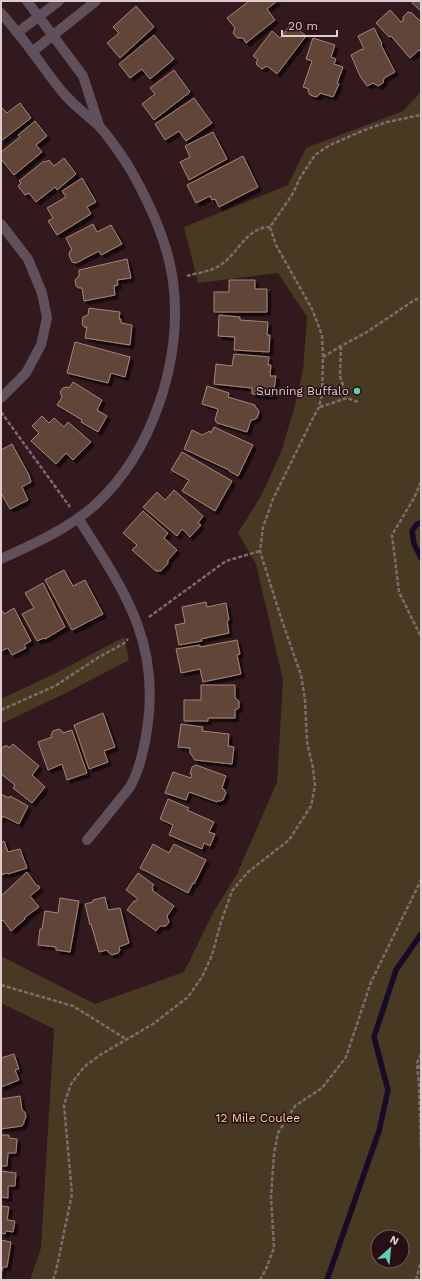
<svg xmlns="http://www.w3.org/2000/svg" width="422" height="1281" font-family="'Work Sans',sans-serif">
<defs>
<filter id="shadow"><feDropShadow dx="3.5" dy="3.5" stdDeviation="0" flood-color="#0009"/></filter>
</defs>
<rect width="100%" height="100%" fill="#32191d"/>
<path fill="#483922" fill-rule="evenodd" d="M421,92V1280H30L41,1248L54,1029L1,1003V956L95,1004L184,972L214,911L237,874L277,782L283,680L256,564L238,533L262,494L281,452L295,406L303,370L307,317L278,273L198,283L184,227L288,185L306,148L403,111ZM378,1237H402V1261H378Z
M124,637L129,660L66,693L1,724V699L56,673Z"/>
<g fill="none" stroke-linecap="round" stroke-linejoin="round">
<path stroke="#190a2a" stroke-width="5.5" d="M421,523L417,524L412,531L414,544L421,558
M327,1280L379,1131L388,1090L374,1037L396,970L421,934"/>
</g>
<path fill="#604539" stroke="#a48679" filter="url(#shadow)" d="M249,1H277L267,9L275,20L246,43L243,38H237L233,33L235,28L227,18Z
M414,1H421V11L412,3Z
M136,6L154,27L120,58L107,43L119,33L113,27Z
M390,10L401,22L403,21V17L408,12L412,13L421,22V51L419,50L410,58L391,36L389,37L376,23Z
M291,24L306,36L277,74L267,66L262,69L257,65L256,62L258,60L253,56L272,31L280,38Z
M374,28L382,44L381,45L395,72L384,78L383,83L378,86L373,83L367,86L360,76L351,55L362,49V50L364,49L358,36Z
M154,35L174,59L150,79L142,69L130,78L119,64Z
M313,38L335,45L331,57L336,59L334,64L343,67L337,83L339,84L333,97L320,93L319,95L316,97L310,95L308,91L309,89L303,87L312,61L306,59Z
M174,70L190,92L154,120L142,104L155,94L150,88Z
M194,98L212,123L186,141L179,131L165,140L155,124Z
M20,103L31,118L1,141V107L7,113Z
M35,121L47,136L36,145L42,152L14,175L1,159V152L20,137L18,135Z
M213,132L227,159L189,180L180,162L190,157L185,146Z
M243,156L258,187L219,207L215,199L212,200L210,196L196,203L187,185Z
M64,158L76,174L57,190L55,187L36,202L29,193L25,195L18,186L21,183L19,181L44,161L45,162L49,160L54,166Z
M82,178L96,202L87,207L91,214L57,235L48,221L53,218L47,208L66,197L62,191Z
M93,224L97,232L111,225L122,244L101,255L99,251L76,263L72,262L69,255L70,251L72,250L66,238Z
M127,259L131,278L117,280L118,285L114,286L115,295L84,301L82,288H79L76,286L75,280L79,276V270Z
M229,280H255V289H267V312H214V292H229Z
M89,308L120,312L119,319H121V323L132,325L130,345L85,338L87,327H84L82,324L83,317L88,315Z
M219,315L240,317V320L268,322L267,335H270L269,352L234,350L235,337L218,336Z
M75,342L130,357L125,377L111,373L108,383L67,373Z
M234,354L269,357L268,365H271L270,376H276L273,396L252,394V388L214,384L216,364L232,366Z
M73,382L102,400L97,410L107,416L98,432L81,422L82,420L57,405L62,397L60,392L63,388L67,387L69,388Z
M207,386L229,393L228,397L255,405V407L257,408L259,412L257,418L253,420H251L247,432L217,423L215,420L218,409L202,404Z
M42,416L49,423L54,418L64,427L68,422L91,442L73,460L66,453L56,464L31,441L39,433L32,426Z
M214,427L253,445L238,476L229,471V470L184,449L192,430L202,435L210,431L211,433Z
M12,444L29,475L31,482L22,487L28,500L10,509L1,493V450Z
M182,452L232,481L215,511L182,491L189,480L171,470Z
M174,490L203,516L198,523L201,525L190,537L182,529L177,536L143,507L157,492L165,500Z
M143,511L168,533L164,538L177,550L168,560V563L161,571H156L132,550L137,545L123,533Z
M64,570L73,586L85,580L103,614L72,630L45,580Z
M43,583L65,627L45,639L44,638L37,641L22,614L34,608L25,593Z
M206,602L207,607L226,603L229,620L227,621L229,633L201,639L202,641L179,645L175,625L185,623L182,607Z
M14,608L31,641L24,645L26,648L12,655L8,648L1,651V609L4,614Z
M237,640L240,654L237,655L241,674L203,682L200,669L181,673L176,649L200,645V647Z
M201,685H235V698L239,701V708L235,710V718H208V721H184V700H201Z
M103,713L115,747L104,751L108,762L89,769L74,725Z
M181,724L203,727L202,731L229,734L228,746L234,747L232,764L195,760L190,753V748L178,747Z
M59,729L62,731L63,733L72,730L87,773L67,780L62,764L48,770L38,742L52,737L51,735L53,731Z
M13,744L39,766L32,775L45,787L32,803L13,788L15,785L1,774V750L4,746H8L9,748Z
M196,765L226,776L222,788L224,789L226,793L223,800L220,801H218L217,802L189,792L186,800L165,793L173,772L191,778L192,774H190L192,767Z
M1,794L9,798L10,796L28,806L19,824L3,816L1,820Z
M168,799L189,808L187,810L214,822L209,832L215,834L210,846L204,843L202,849L169,835L173,825L160,819Z
M4,841L8,852L20,849L27,868L8,874L7,873L1,875V842Z
M153,844L169,853L174,844L206,860L194,884L193,883L188,893L140,868Z
M27,872L37,886L38,885L40,888L30,896L39,907L24,918L25,919L11,931L3,920L1,922V896Z
M138,873L154,885L152,887L153,889L152,890L174,906L167,916L169,922L166,926H160L156,931L127,910L134,901H136L138,899L126,890Z
M105,897L108,910L120,908L129,943L119,947L120,950L118,953L112,955L108,952L107,950L99,952L91,924L90,925L85,904L93,902V900Z
M60,898L79,901L70,952L56,950V947L38,945L40,929H42L45,911L58,913Z
M14,1054L19,1069L15,1070L19,1080L1,1087V1058Z
M20,1096L22,1110L25,1112L26,1117L24,1121V1123L22,1126L1,1129V1099Z
M1,1135H9V1138L17,1139L16,1153H8L7,1166H1Z
M1,1171L16,1173L15,1186H8V1198L1,1197Z
M1,1206L9,1207L7,1220L15,1221L13,1232L6,1231L5,1234L1,1233Z
M1,1240L11,1242L7,1267H3L1,1274Z"/>
<g fill="none" stroke-linecap="round" stroke-linejoin="round">
<path stroke="#816a6e" stroke-width="2.5" stroke-dasharray="4 2" stroke-linecap="butt" d="M187,276C196,273 208,272 217,267C237,257 245,227 270,227
M341,346L340,376L347,398
M323,357L341,346L367,332L416,299L421,301
M320,407L347,398L358,402
M1,412L70,507
M421,482L414,498L392,535L399,592L421,637
M149,617L226,561L260,551
M1,710L55,686L99,657L123,644L128,639
M1,985L73,1006L126,1039
M421,1054L417,1063L419,1085L421,1149
M418,1065L421,1070
M53,1280L56,1271L72,1194L64,1105L71,1084L84,1067L100,1055L153,1024L188,997L202,977L212,955L221,922L232,891L248,872L289,840L311,806L315,786L313,768L307,742L305,700L301,675L282,621L260,551L263,527L273,499L313,418L319,407L322,395L323,357L322,335L312,309L276,245L270,227L292,195L300,178L315,155L330,145L362,131L387,122L421,115
M260,1280L266,1269L274,1248L271,1197L274,1154L278,1133L295,1106L322,1088L346,1057L371,982L421,880
M416,1280L421,1261"/>
<path stroke="#60505b" stroke-width="10" d="M1,224L28,259L42,293L47,318L41,345L26,373L1,398"/>
<path stroke="#60505b" stroke-width="10" d="M27,1L83,76L99,125
M1,13C12,26 23,39 33,53C44,67 54,83 66,96C76,107 88,116 99,126C110,138 120,153 129,167C148,200 168,243 173,281C183,359 153,452 95,505C68,529 33,544 1,559
M17,33L59,1
M32,52L96,1
M78,518C123,589 161,641 147,730C145,745 139,771 131,785C128,791 122,796 118,802C108,814 98,827 87,840"/>
</g>
<circle fill="#5eceb7" stroke="#280f14" stroke-width="1.5" cx="357" cy="391" r="4"/>
<g text-anchor="middle" stroke-width="3" stroke-linejoin="round" paint-order="stroke">
<g font-size="12" fill="#dfccce" stroke="#280f14" text-anchor="end">
<text x="349" y="395">Sunning Buffalo</text>
</g>
<g font-size="12" fill="#ffd596" stroke="#280f14">
<text x="258" y="1122">12 Mile Coulee</text>
</g>
</g>
<rect width="422" height="1281" fill="none" stroke="#dfccce" stroke-width="4"/>
<g transform="translate(390 1249) rotate(27)"><circle r="19" fill="#280f14" stroke="#715b5e"/>
<path d="M0-3L7 15L0 10L-7 15Z" fill="#5eceb7"/>
<text y="-6" font-size="11" font-weight="bold" text-anchor="middle" fill="#dfccce">N</text>
</g>
<path d="M282 30v6h55v-6" fill="none" stroke="#dfccce" stroke-width="2"/>
<text x="288" y="30" font-size="12" fill="#dfccce" stroke="#280f14" stroke-width="3" paint-order="stroke">20 m</text>
</svg>
